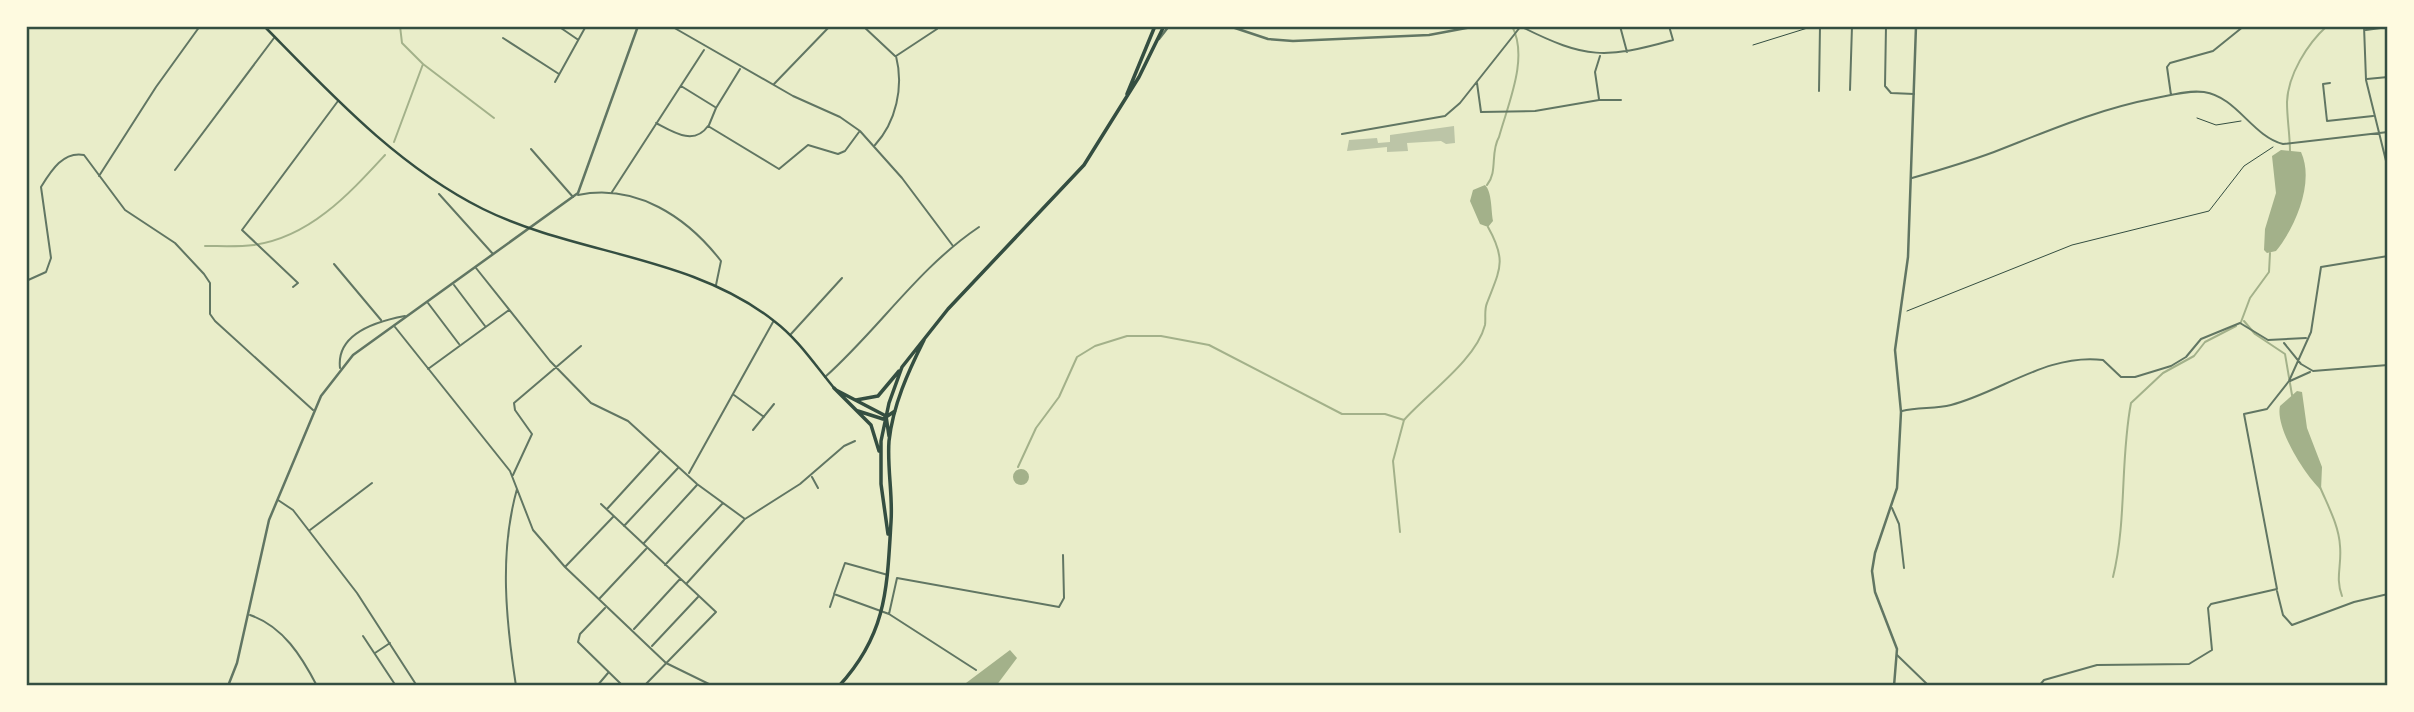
<svg xmlns="http://www.w3.org/2000/svg" width="2414" height="712" font-family="'IBM Plex Serif',serif">
<rect width="100%" height="100%" fill="#e9edc9"/>
<path fill="#a3b18a" d="M2281,150L2301,152C2315,182 2295,228 2276,251L2267,253L2264,250L2265,229L2276,193L2272,156Z
M1485,185C1492,192 1491,210 1493,221L1488,227L1480,224L1470,201L1473,190Z
M2297,391L2302,392L2307,428L2322,467L2321,490C2305,475 2275,428 2280,406Z
M1013 477a8 8 0 1 1 16 0a8 8 0 1 1-16 0Z
M1010,650L1017,658L996,686H962Z"/>
<g fill="none" stroke-linecap="round" stroke-linejoin="round">
<path stroke="#a3b18a" stroke-width="2" d="M423,64L494,118
M394,142L423,64L402,43L400,26
M2290,152C2290,135 2287,119 2287,102C2288,75 2307,44 2327,26
M1487,185C1498,172 1490,152 1499,137C1508,104 1529,58 1512,26
M205,246C221,246 238,247 254,245C310,237 349,194 385,155
M2244,321L2255,334L2285,354L2292,395
M2241,322L2250,298L2269,272L2270,253
M1018,467L1036,428L1059,397L1077,357L1095,346L1127,336H1161L1209,345L1342,414H1385L1404,420C1428,393 1476,360 1485,325C1486,318 1484,310 1487,303C1500,269 1507,261 1488,227
M2320,487C2328,506 2339,526 2340,546C2342,565 2335,578 2342,596
M1400,532L1393,461L1404,420
M2113,577C2127,520 2120,460 2131,403L2163,373L2194,356L2205,342L2236,326"/>
</g>
<path fill="#bcc5a7" d="M1454,126L1455,143L1446,144L1441,141L1407,143L1408,151L1387,152V147L1347,151L1349,140L1377,138L1378,143L1390,142V135Z"/>
<g fill="none" stroke-linecap="round" stroke-linejoin="round">
<path stroke="#344e41" stroke-width="1" d="M1753,45L1814,26
M2197,118L2216,125L2241,121
M1907,311L2072,245L2209,211L2244,166L2273,147"/>
<path stroke="#617663" stroke-width="2" d="M558,26L577,39
M671,26L793,96L840,117L860,131L902,178L953,246
M863,26L895,56
M1620,26L1627,52
M1886,26L1885,86L1891,93L1914,94
M2364,26L2366,80L2388,169
M1522,27C1586,59 1605,59 1673,40L1669,26
M2366,30L2388,27
M503,38L559,74
M2367,79L2388,77
M555,82L586,26
M1477,83L1481,112L1535,111L1599,100H1621
M2330,83L2323,84L2327,121L2373,116
M774,84L830,26
M681,86L715,107
M1850,90L1852,26
M1819,91L1820,26
M2171,95L2167,67L2170,63L2213,51L2244,26
M1599,99L1595,72L1600,56
M656,123C673,132 694,146 708,126L779,169L808,145L838,154L845,151L859,132
M709,125L716,108L740,69
M1342,134L1445,116L1460,103L1521,26
M875,145C896,122 904,87 896,56L937,29
M531,149L573,197
M175,170L274,38
M99,176L156,87L200,26
M1912,178C1940,170 1967,162 1994,152C2048,131 2098,109 2156,98C2171,95 2188,90 2204,92C2237,97 2252,136 2283,144L2388,132
M612,192L704,50
M439,194L493,254
M578,195C636,183 687,217 721,261L716,285
M334,264L381,320
M476,268L550,361L591,403L628,421L697,484L745,519L800,484L844,446L855,441
M26,281L46,272L51,258L41,187C51,171 63,151 84,155L125,210L175,243L204,274L210,283V314L215,321L313,410
M454,285L485,326
M293,287L298,283L242,230L338,101
M428,303L459,344
M395,327L510,471L533,530L565,567L666,663L713,686
M791,334L842,278
M2284,343L2301,364L2313,371L2388,365
M340,368C336,333 378,321 405,316
M428,369L509,310
M825,377C879,329 918,268 979,227
M2290,381L2310,372
M734,395L764,417
M1902,411C1918,407 1935,409 1951,405C2001,392 2048,353 2103,360L2121,377H2135L2171,366L2186,357L2201,339L2240,323L2268,340L2306,338
M753,430L774,404
M689,473L773,322
M513,475L532,434L515,410L514,403L581,346
M812,477L818,488
M278,500L293,510L357,593L417,686
M601,504L716,612L644,686
M1892,508L1899,524L1904,568
M607,509L659,452
M624,526L678,468
M310,530L372,483
M644,543L697,485
M665,565L723,503
M565,567L613,517
M888,575L845,563L834,594L889,614L976,670
M687,583L744,520
M2277,591L2283,615L2292,625L2354,602L2388,594
M600,598L646,549
M830,607L834,595
M605,608L580,634L578,642L623,686
M889,614L897,578L1059,607L1064,598L1063,555
M250,615C283,626 302,657 317,686
M634,629L680,579
M363,636L396,686
M652,646L698,597
M375,653L390,643
M1897,655L1929,686
M516,686C506,621 499,553 517,489
M597,686L608,673
M2039,686L2044,680L2097,665L2189,664L2212,650L2208,608L2211,604L2277,589L2244,414L2267,409L2289,381L2311,332L2321,267L2388,256"/>
<path stroke="#617663" stroke-width="2.5" d="M1229,26L1268,39L1293,41L1429,35L1477,26
M1159,39L1169,26
M228,686L237,663L269,520L321,396L353,355L578,193L638,26
M1894,686L1897,649L1875,592L1872,571L1875,553L1897,488L1901,412L1895,350L1908,257L1916,26"/>
<path stroke="#344e41" stroke-width="2.5" d="M264,26C331,94 397,166 483,209C576,255 691,255 774,321C798,339 815,365 834,388"/>
<path stroke="#344e41" stroke-width="3.5" d="M1127,94L1155,26
M834,388L871,425L879,451
M836,390L886,416L889,436
M856,400L878,396L899,371
M858,411L883,419L895,411
M888,534L881,484V441L889,403L902,367L948,309L1084,165L1139,77L1164,26
M839,686C887,634 887,588 891,522C893,495 887,468 889,441C893,405 908,372 924,340"/>
</g>
<rect width="2414" height="712" fill="none" stroke="#fefae0" stroke-width="56"/>
<rect x="28" y="28" width="2358" height="656" fill="none" stroke="#344e41" stroke-width="2.5"/>
</svg>
